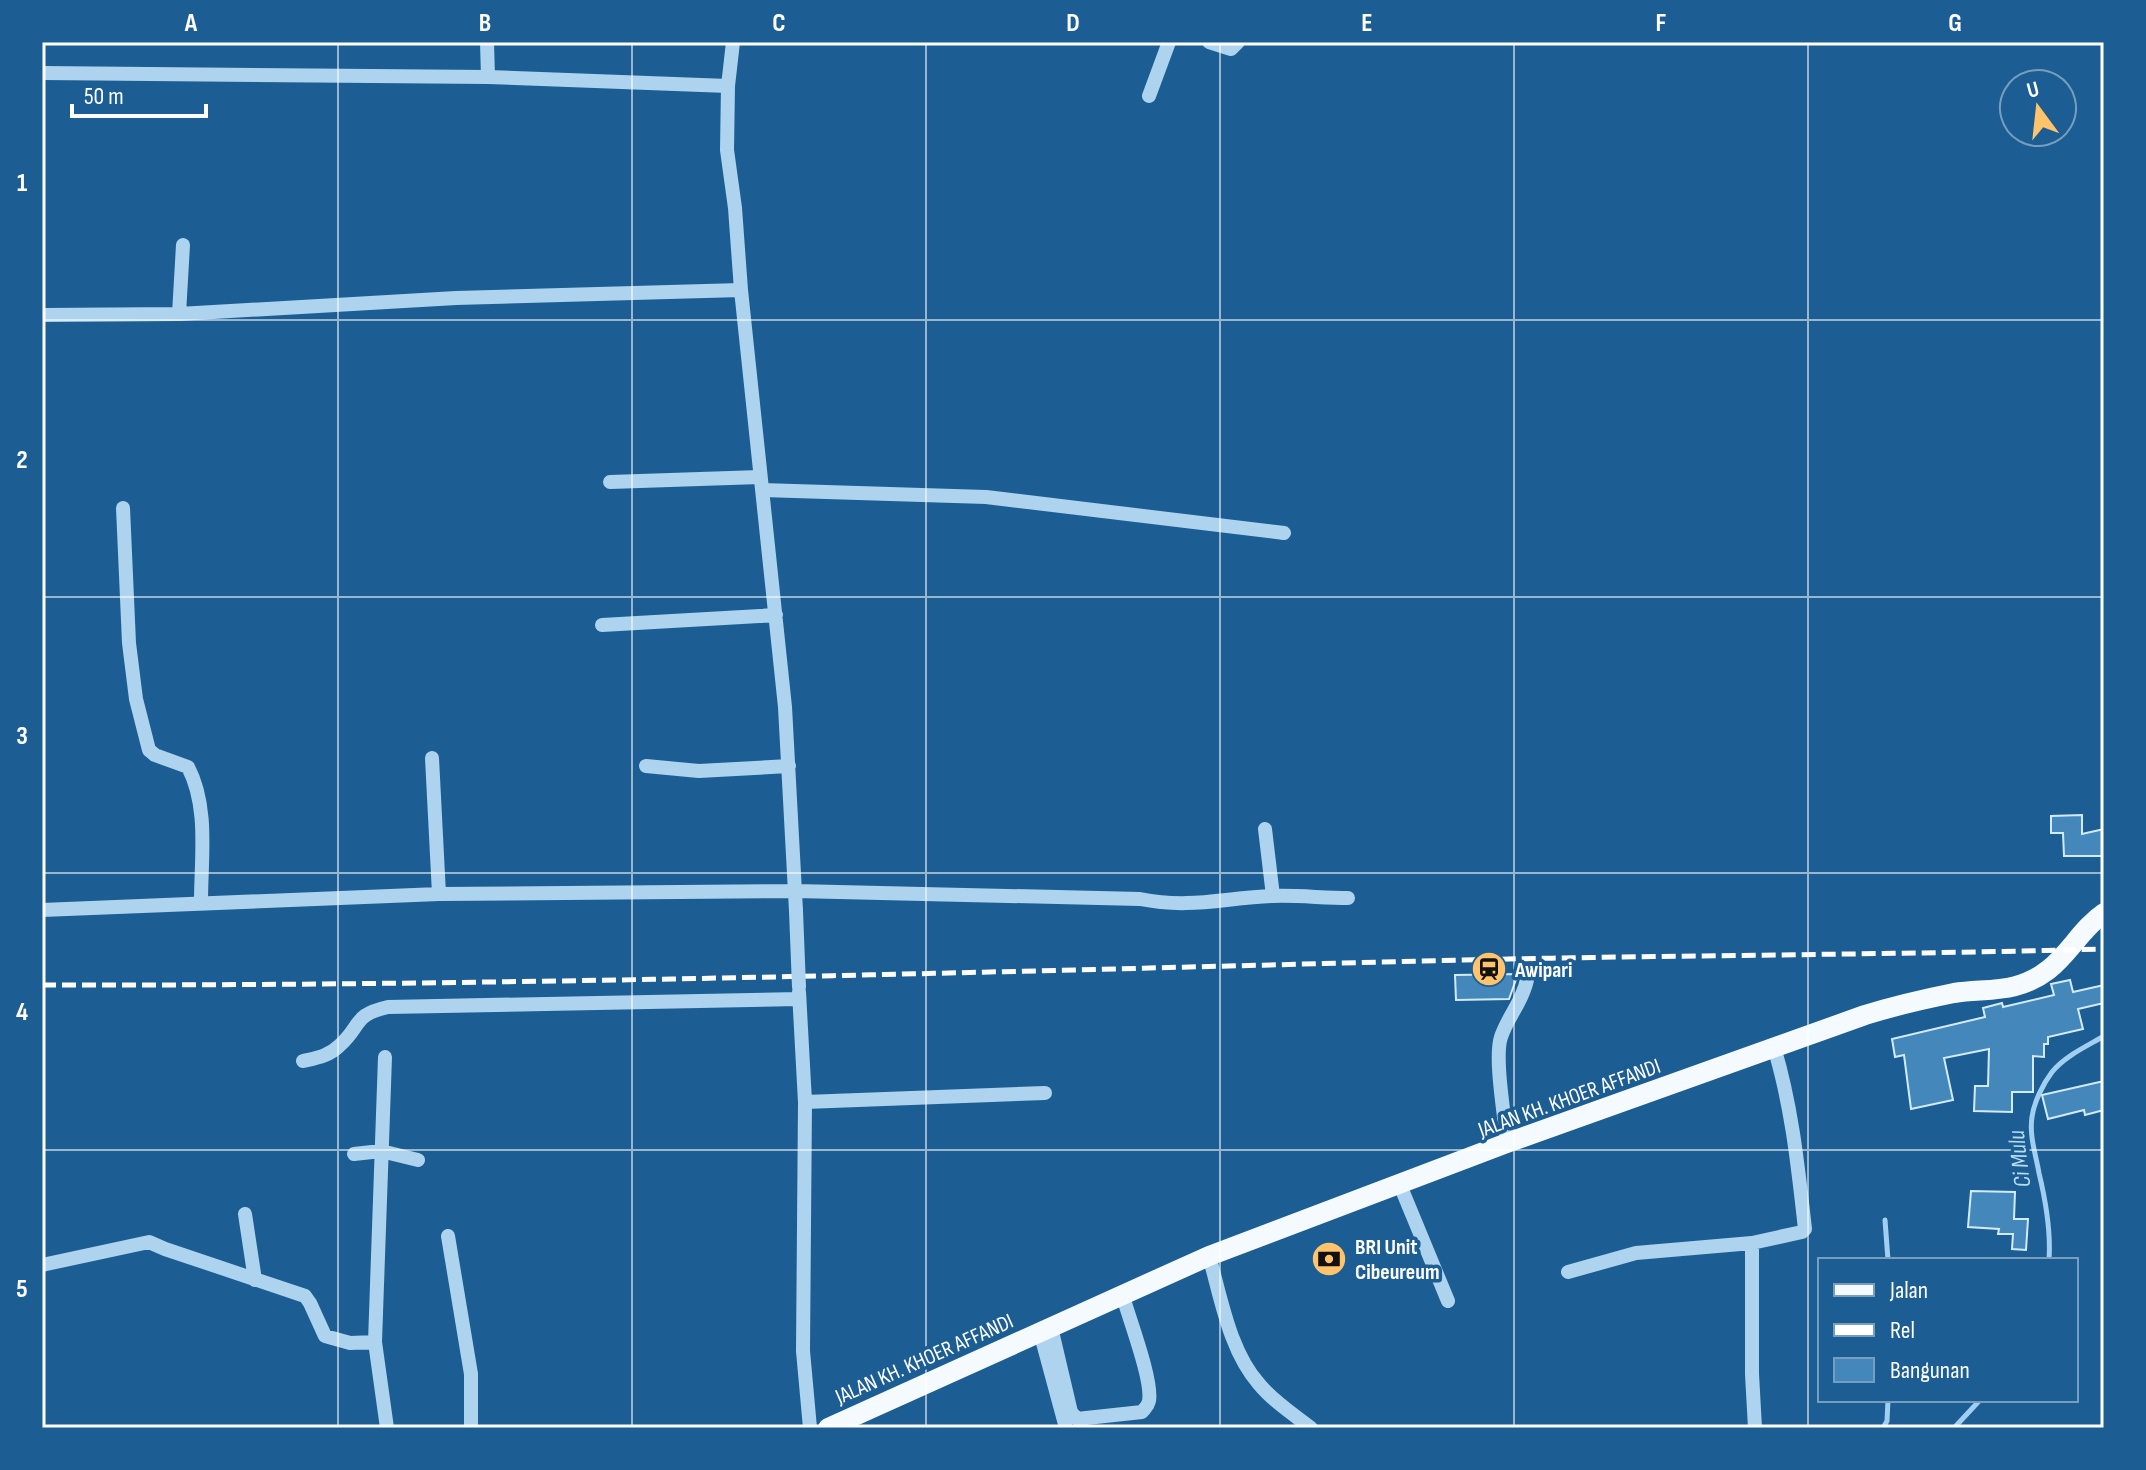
<svg xmlns="http://www.w3.org/2000/svg" width="2146" height="1470" font-family="'Sofia Sans Condensed',sans-serif">
<rect width="100%" height="100%" fill="#1c5e93"/>
<g fill="none" stroke-linecap="round" stroke-linejoin="round">
<path stroke="#a0cff1" stroke-width="5" d="M1885,1220L1888,1260
M2049,1260C2051,1231 2046,1202 2039,1173C2036,1155 2029,1136 2032,1117C2034,1102 2043,1084 2052,1072C2065,1056 2087,1046 2104,1036
M1883,1428L1887,1421L1888,1400
M1954,1428L1980,1400"/>
</g>
<path fill="#4487ba" stroke="#d3eafa" stroke-width="2" d="M2082,815V834L2104,829V856H2064L2063,833H2051V816Z
M1518,974L1509,999L1456,1000L1455,975Z
M2070,980L2073,992L2104,985V1003L2078,1009L2083,1029L2048,1037V1044H2044V1057L2033,1056V1092H2012V1112L1974,1111L1975,1086H1988L1989,1049L1944,1058L1953,1100L1911,1109L1904,1055L1895,1057L1892,1039L1985,1017L1983,1008L2002,1003L2003,1007L2054,995L2051,984Z
M2104,1081V1110L2085,1115L2084,1110L2048,1119L2042,1095Z
M1971,1191L2015,1192L2014,1219H2028L2026,1250L2012,1249L2013,1234H1998L1999,1229L1968,1227Z"/>
<g fill="none" stroke-linecap="round" stroke-linejoin="round">
<path stroke="#add3ef" stroke-width="14" d="M487,42L488,77
M733,42L728,86L727,150L735,208L741,290L785,707L796,911
M1209,42L1231,49L1238,42
M42,73L488,77L728,86
M1149,96L1169,42
M179,314L183,245
M42,315L179,314L456,298L741,290
M610,482L760,477
M762,490L986,497L1284,533
M123,508L129,643L136,699L149,750L155,755L188,767C209,807 201,858 201,902
M602,625L776,615
M432,758L439,894
M646,766L699,771L789,766
M1265,829L1273,896
M42,910L439,894L796,891L1140,899C1190,909 1223,898 1272,896C1297,895 1323,898 1348,898
M799,992L805,1102L803,1351L810,1428
M385,1057L375,1342L387,1428
M303,1061C316,1058 329,1056 339,1046C362,1026 352,1015 388,1007L799,999
M805,1102L1045,1093
M1507,1143C1505,1118 1494,1058 1501,1037C1509,1014 1521,1005 1527,980
M354,1154L381,1151L418,1160
M1400,1185L1448,1301
M245,1214L255,1280
M448,1236L471,1374V1428
M1752,1243V1374L1755,1428
M1209,1256C1221,1297 1229,1350 1259,1384C1273,1401 1293,1414 1311,1428
M42,1265L149,1242L165,1249L305,1296L310,1303L325,1336L350,1343L375,1342
M1568,1272L1636,1253L1752,1243L1802,1232L1805,1229C1798,1167 1792,1107 1774,1047
M1051,1327L1071,1412L1077,1419L1142,1412C1146,1407 1148,1406 1149,1401C1153,1380 1128,1316 1122,1293
M1040,1332L1066,1428"/>
<path stroke="#f5faff" stroke-width="20" d="M828,1428L1209,1256L1507,1143L1865,1015C1894,1006 1924,999 1954,993C1989,988 2017,994 2048,970C2069,954 2082,928 2104,913"/>
<path stroke="#fff" stroke-width="5" stroke-dasharray="14 6" stroke-linecap="butt" d="M42,985C515,986 989,972 1462,960C1676,955 1890,955 2104,949"/>
<path stroke="#add3ef" stroke-width="14" d="M796,911L799,987"/>
</g>
<path fill="none" stroke="#fff" stroke-width="2" stroke-opacity="0.55" d="M338,42V1428M632,42V1428M926,42V1428M1220,42V1428M1514,42V1428M1808,42V1428M42,320H2104M42,597H2104M42,873H2104M42,1150H2104"/>
<defs>
<g id="station-disc" transform="scale(1.8)"><circle r="9.5" fill="#ffc36b" stroke="#1c5e93"/><path d="M-3-6H3Q5-6 5-4V2Q5 4 3 4L4.5 6H3L1.5 4h-3L-3 6H-4.5L-3 4Q-5 4-5 2V-4Q-5-6-3-6ZM-3.5-4v3h7v-3ZM-3.5 1v1.5H-2V1ZM2 1v1.5H3.5V1Z" fill="#111"/></g>
<g id="bank-disc" transform="scale(1.8)"><circle r="9.5" fill="#ffc36b" stroke="#1c5e93"/><path d="M-6-4H6V4H-6ZM0-2.3a2.3 2.3 0 1 0 0 4.6a2.3 2.3 0 1 0 0-4.6Z" fill="#111"/></g>
</defs>
<g fill-rule="evenodd">
<use href="#station-disc" x="1489" y="969"/>
<use href="#bank-disc" x="1329" y="1259"/>
</g>
<g text-anchor="middle" stroke-width="7" stroke-linejoin="round" paint-order="stroke">
<g font-size="22" font-weight="bold" fill="#fff" stroke="#1c5e93" text-anchor="start">
<text x="1515" y="977">Awipari</text>
<text x="1355" y="1254">BRI Unit<tspan x="1355" dy="25">Cibeureum</tspan></text>
</g>
<g font-size="22" fill="#fff" stroke="#1c5e93">
<text transform="translate(1569 1097) rotate(-20)" y="8">JALAN KH. KHOER AFFANDI</text>
<text transform="translate(924 1358) rotate(-24)" y="8">JALAN KH. KHOER AFFANDI</text>
</g>
<g font-size="24" font-style="italic" fill="#b9dcf6" stroke="#1c5e93">
<text transform="translate(2019 1159) rotate(-97)" y="8">Ci Mulu</text>
</g>
</g>
<rect width="2146" height="1470" fill="none" stroke="#1c5e93" stroke-width="88"/>
<rect x="1818" y="1258" width="260" height="144" fill="#1c5e93" stroke="#779ebe" stroke-width="2"/>
<rect x="1834" y="1284" width="40" height="12" fill="#f5faff" stroke="#779ebe" stroke-width="2"/>
<text x="1890" y="1298" font-size="24" fill="#ffffff">Jalan</text>
<rect x="1834" y="1324" width="40" height="12" fill="#ffffff" stroke="#779ebe" stroke-width="2"/>
<text x="1890" y="1338" font-size="24" fill="#ffffff">Rel</text>
<rect x="1834" y="1358" width="40" height="24" fill="#4487ba" stroke="#779ebe" stroke-width="2"/>
<text x="1890" y="1378" font-size="24" fill="#ffffff">Bangunan</text>
<g transform="translate(2038 108) rotate(345)"><circle r="38" fill="#1c5e93" stroke="#779ebe" stroke-width="2"/>
<path d="M0-6L14 30L0 20L-14 30Z" fill="#ffc36b"/>
<text y="-12" font-size="22" font-weight="bold" text-anchor="middle" fill="#ffffff">U</text>
</g>
<path d="M72 104v12h134v-12" fill="none" stroke="#ffffff" stroke-width="4"/>
<text x="84" y="104" font-size="24" fill="#ffffff" stroke="#1c5e93" stroke-width="6" paint-order="stroke">50 m</text>
<rect x="44" y="44" width="2058" height="1382" fill="none" stroke="#fff" stroke-width="3"/>
<g font-size="26" text-anchor="middle" font-weight="bold" fill="#fff">
<text x="191" y="31">A</text>
<text x="485" y="31">B</text>
<text x="779" y="31">C</text>
<text x="1073" y="31">D</text>
<text x="1367" y="31">E</text>
<text x="1661" y="31">F</text>
<text x="1955" y="31">G</text>
<text x="22" y="191">1</text>
<text x="22" y="468">2</text>
<text x="22" y="744">3</text>
<text x="22" y="1020">4</text>
<text x="22" y="1297">5</text>
</g>
</svg>
